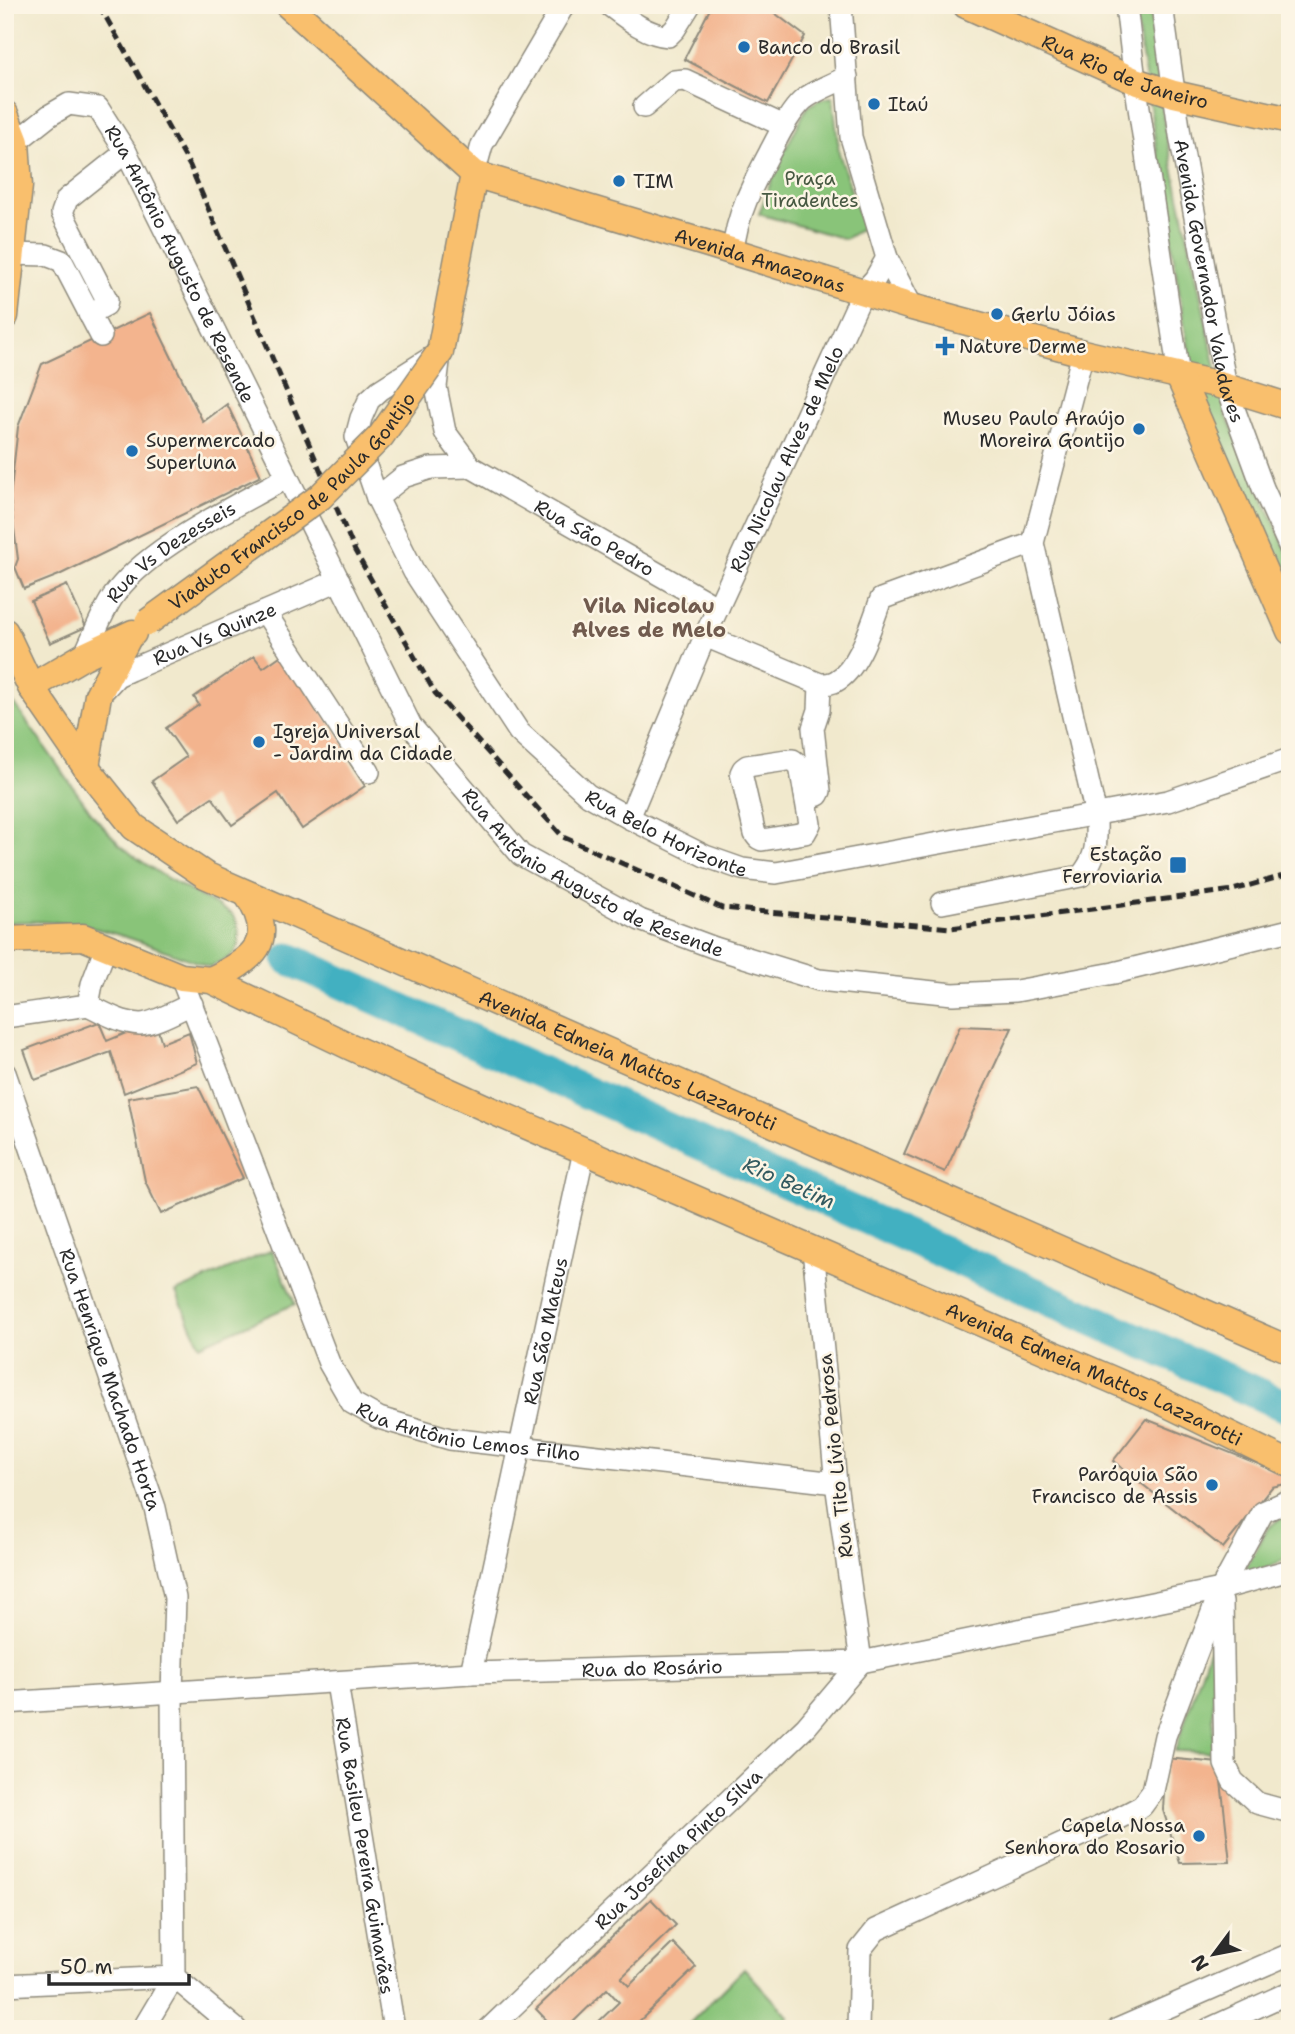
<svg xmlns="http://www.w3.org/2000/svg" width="1295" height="2034" font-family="'Shantell Sans',sans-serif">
<rect width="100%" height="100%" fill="#fcf5e5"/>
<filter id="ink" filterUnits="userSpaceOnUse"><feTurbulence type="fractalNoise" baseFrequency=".0143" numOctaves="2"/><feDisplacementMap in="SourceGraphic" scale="14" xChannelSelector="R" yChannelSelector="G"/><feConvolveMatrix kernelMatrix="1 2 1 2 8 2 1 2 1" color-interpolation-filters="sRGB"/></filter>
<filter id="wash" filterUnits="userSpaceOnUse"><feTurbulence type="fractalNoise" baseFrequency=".00686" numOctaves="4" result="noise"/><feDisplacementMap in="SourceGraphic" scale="28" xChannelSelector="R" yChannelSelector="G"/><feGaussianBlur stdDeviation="1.57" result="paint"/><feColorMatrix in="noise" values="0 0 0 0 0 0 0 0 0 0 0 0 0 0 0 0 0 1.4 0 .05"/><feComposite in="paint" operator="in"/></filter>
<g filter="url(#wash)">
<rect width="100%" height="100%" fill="#f1e9cd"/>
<path fill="#89c479" stroke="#5a7852" stroke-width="2" d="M1134,5H1149L1165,130L1226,415L1290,558V607L1201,409L1185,329Z
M833,97L839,153L863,228L845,239L759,214L776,168L807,107L821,99Z
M5,691L93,815L119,844L134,856L165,877L232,914C240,926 244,946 231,956C225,961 216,963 210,967C138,941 84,915 5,923Z
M272,1250L295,1304L200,1345L176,1292Z
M1286,1514H1290V1555L1282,1561L1240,1579L1268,1528Z
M1213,1638V1752L1175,1751Z
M744,1968L789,2017L777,2029H684Z"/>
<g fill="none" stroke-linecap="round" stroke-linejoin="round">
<path stroke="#43b0c1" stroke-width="33" d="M289,959L1290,1408"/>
</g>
<g id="blocks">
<path fill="#f3b48e" d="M712,5H764L805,36L768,103L684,59Z
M150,313L203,422L227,404L261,476L59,575L24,589L15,567L18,559L10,498L18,427L42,364Z
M67,585L86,627L50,643L31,601Z
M283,654L353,757L348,760L365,786L302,829L278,793L232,825L212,797L178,820L152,781L186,757L166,728L199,705L194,697L254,656L263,668Z
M155,1021L162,1043L189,1032L197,1063L124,1093L111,1052L35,1080L24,1050L99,1022L107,1041Z
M960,1026L1012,1028L945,1172L904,1154Z
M198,1086L243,1178L161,1214L145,1181L128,1098Z
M1146,1419L1288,1476L1290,1483L1272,1487L1223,1548L1113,1461Z
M1166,1758L1219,1763L1230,1862L1180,1863L1163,1810Z
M651,1899L676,1925L621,1978L629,1986L673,1943L696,1967L631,2029H591L619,2002L607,1989L566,2029H555L536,2009Z"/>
</g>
</g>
<g filter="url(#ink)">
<use href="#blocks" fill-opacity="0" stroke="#8e8a7c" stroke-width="2"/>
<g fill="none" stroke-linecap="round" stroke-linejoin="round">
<g stroke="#8e8a7c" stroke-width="24">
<g id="minor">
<path d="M609,5C626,18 647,35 668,36L675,29L690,5"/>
<path d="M841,5L851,137L887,258L912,307"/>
<path d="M1126,5L1135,81L1179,376"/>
<path id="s1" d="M1162,5L1180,135L1226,387L1263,488L1290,548"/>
<path d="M644,107L674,81L685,80L784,126"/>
<path id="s2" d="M16,142L50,115L69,104L98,108L126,152L411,726L521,855L640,920L715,948L819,980L953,994L1016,991L1114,973L1290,930"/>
<path d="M474,174L482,145L564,5"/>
<path d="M733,252C736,215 754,182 771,150C780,133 789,113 803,100C815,90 833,84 847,77"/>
<path d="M12,254L46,255L62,261L101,336"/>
<path d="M89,314L106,305L107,300L62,213L67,199L126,152"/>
<path id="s3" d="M440,353L436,387L445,432L471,467L718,608"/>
<path id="s4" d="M435,355L380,390L369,400L361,418L356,437L377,498L414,572L519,732L588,795L629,818L705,856L742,869L776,873L1168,801L1290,759"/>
<path d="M377,498L403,477L431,468L471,467"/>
<path d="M265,612L369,772"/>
<path d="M705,636L820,684C825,684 831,684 836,681C859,669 872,623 881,599L1033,543"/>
<path id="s5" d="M84,656C93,637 101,615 112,598C145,548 235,507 287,477"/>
<path id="s6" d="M105,689L117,676L130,670L339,580"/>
<path d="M787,760H793L800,766L810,824L805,833L762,840L758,838L755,834L741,773L743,769L747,766Z"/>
<path d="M806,799L818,795L820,791L813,728L819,710L820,684"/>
<path id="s7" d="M629,818L705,636L863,292L875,279L887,258"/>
<path d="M942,903L1081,876C1099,855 1096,840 1096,815L1033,543L1083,353"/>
<path id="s8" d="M181,977L329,1363L352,1403L379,1418L450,1439L836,1483"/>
<path d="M88,1005C104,1013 121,1023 140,1024C154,1024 178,1010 192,1004"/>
<path d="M5,1017L88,1005L92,984L106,947"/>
<path id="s9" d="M5,1073L155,1508L175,1598L172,1693L174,1977L143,2029"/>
<path d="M1222,1602L1225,1764L1233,1781L1257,1803L1290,1812"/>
<path id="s10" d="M471,1673L584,1151"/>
<path id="s11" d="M337,1683L394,2029"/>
<path id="s12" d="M5,1703L471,1673L861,1662L1221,1589L1290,1570"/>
<path d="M5,1985L174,1977L236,2029"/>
<path id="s13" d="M489,2029L806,1727L861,1662L836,1483L813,1249"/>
<path d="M858,2029L860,1950L876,1930L1119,1818L1142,1806L1153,1791L1165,1736L1221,1589L1263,1512L1290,1500"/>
<path d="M1118,2029L1290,1954"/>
<path d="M1209,2029L1290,1992"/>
</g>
</g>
<g stroke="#8e8a7c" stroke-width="29">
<g id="major">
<path id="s14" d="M288,5L474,174L705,243L912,307L1083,353L1216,384L1290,407"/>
<path id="s15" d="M966,5L1135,81L1174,94L1290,120"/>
<path d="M5,114L16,142L19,186L5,316"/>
<path d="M440,352L474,174"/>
<path d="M1179,376L1290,631"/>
<path id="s16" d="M5,632L31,687L86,767L134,827L205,875L1290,1350"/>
<path d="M31,687L84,656L133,633"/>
<path d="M86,767L98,695L129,636"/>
<path id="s17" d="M5,940L83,937L181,977L211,980L351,1047L488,1109L1159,1400L1290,1464"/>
<path d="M211,980C253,959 279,942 247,894"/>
</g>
</g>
<use href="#minor" stroke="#fff" stroke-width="21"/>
<use href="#major" stroke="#f9bf6d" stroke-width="26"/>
<path stroke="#2b2b2b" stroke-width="5" stroke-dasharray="10 5" stroke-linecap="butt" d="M99,5L190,166L355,551L435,693L563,837L722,908L951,928L1233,890L1290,874"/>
<g stroke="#8e8a7c" stroke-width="29" stroke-linecap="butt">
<g id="major-bridge">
<path id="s18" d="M148,622L320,497L381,436L440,352"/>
</g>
</g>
<use href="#major-bridge" stroke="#f9bf6d" stroke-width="26"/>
</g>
</g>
<g fill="#1f6fb2" stroke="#fcf5e5" stroke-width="2.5">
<circle cx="744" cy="47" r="7"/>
<circle cx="874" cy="104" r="7"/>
<circle cx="619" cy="181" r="7"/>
<circle cx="997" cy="314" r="7"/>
<path d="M941.5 335.5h7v7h7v7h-7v7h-7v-7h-7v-7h7z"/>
<circle cx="1139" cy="429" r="7"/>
<circle cx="132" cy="451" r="7"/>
<circle cx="259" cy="742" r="7"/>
<rect x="1169" y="856" width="18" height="18" rx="3.5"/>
<circle cx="1212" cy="1485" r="7"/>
<circle cx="1199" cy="1836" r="7"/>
</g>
<g text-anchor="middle" stroke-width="5" stroke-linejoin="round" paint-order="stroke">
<g font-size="19" fill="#2b2b2b" stroke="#fcf5e5" text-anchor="start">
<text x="758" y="54">Banco do Brasil</text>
<text x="888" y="111">Itaú</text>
<text x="633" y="188">TIM</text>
<text x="1011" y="321">Gerlu Jóias</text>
<text x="959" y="353">Nature Derme</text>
<text x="1125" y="425" text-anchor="end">Museu Paulo Araújo<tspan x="1125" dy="22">Moreira Gontijo</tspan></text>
<text x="146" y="447">Supermercado<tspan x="146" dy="22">Superluna</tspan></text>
<text x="273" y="738">Igreja Universal<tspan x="273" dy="22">- Jardim da Cidade</tspan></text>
<text x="1162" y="861" text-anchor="end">Estação<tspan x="1162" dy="22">Ferroviaria</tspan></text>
<text x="1198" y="1481" text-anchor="end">Paróquia São<tspan x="1198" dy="22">Francisco de Assis</tspan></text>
<text x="1185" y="1832" text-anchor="end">Capela Nossa<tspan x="1185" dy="22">Senhora do Rosario</tspan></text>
</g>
<g font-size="19" fill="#2b2b2b" stroke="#fcf5e5">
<text dy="7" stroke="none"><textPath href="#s15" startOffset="173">Rua Rio de Janeiro</textPath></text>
<text dy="7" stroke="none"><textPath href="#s14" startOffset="550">Avenida Amazonas</textPath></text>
<text dy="7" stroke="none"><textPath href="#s2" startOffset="271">Rua Antônio Augusto de Resende</textPath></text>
<text dy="7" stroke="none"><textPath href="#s1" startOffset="280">Avenida Governador Valadares</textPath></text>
<text dy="7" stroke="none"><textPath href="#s7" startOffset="392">Rua Nicolau Alves de Melo</textPath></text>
<text dy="7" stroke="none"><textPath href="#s18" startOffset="189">Viaduto Francisco de Paula Gontijo</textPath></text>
<text dy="7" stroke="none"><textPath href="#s3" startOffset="266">Rua São Pedro</textPath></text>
<text dy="7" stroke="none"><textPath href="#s5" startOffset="140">Rua Vs Dezesseis</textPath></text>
<text dy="7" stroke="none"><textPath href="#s6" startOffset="124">Rua Vs Quinze</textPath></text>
<text dy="7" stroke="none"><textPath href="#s4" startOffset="639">Rua Belo Horizonte</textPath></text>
<text dy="7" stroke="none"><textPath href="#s2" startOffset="1027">Rua Antônio Augusto de Resende</textPath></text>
<text dy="7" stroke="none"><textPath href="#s16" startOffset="782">Avenida Edmeia Mattos Lazzarotti</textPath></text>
<text dy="7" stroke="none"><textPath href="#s10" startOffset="350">Rua São Mateus</textPath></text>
<text dy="7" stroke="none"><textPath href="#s17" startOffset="1181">Avenida Edmeia Mattos Lazzarotti</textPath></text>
<text dy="7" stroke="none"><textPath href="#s9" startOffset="324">Rua Henrique Machado Horta</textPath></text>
<text dy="7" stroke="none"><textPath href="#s8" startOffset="581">Rua Antônio Lemos Filho</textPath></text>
<text transform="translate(835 1456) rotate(-96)" y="7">Rua Tito Lívio Pedrosa</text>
<text dy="7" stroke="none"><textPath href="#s12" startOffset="648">Rua do Rosário</textPath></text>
<text dy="7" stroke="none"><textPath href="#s13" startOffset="261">Rua Josefina Pinto Silva</textPath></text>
<text dy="7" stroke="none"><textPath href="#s11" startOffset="175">Rua Basileu Pereira Guimarães</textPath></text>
</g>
<g font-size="19" fill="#475942" stroke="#fcf5e5">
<text x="810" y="185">Praça<tspan x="810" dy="22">Tiradentes</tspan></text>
</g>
<g font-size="21" font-weight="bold" fill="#715b4e" stroke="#fcf5e5">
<text x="649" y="613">Vila Nicolau<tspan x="649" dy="24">Alves de Melo</tspan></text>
</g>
<g font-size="21" font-style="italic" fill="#335a60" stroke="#fcf5e5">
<text transform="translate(789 1183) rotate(24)" y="7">Rio Betim</text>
</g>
</g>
<rect width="1295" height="2034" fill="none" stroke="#fcf5e5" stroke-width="28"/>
<g transform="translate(1214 1954) rotate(238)" stroke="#fcf5e5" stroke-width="5" paint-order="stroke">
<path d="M0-5L12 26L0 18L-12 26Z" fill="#2b2b2b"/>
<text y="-10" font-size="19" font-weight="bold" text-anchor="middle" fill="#2b2b2b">N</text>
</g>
<path d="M49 1974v10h140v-10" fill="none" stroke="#2b2b2b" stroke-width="3.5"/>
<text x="60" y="1974" font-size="21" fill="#2b2b2b" stroke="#fcf5e5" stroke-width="5" paint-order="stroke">50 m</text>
</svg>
